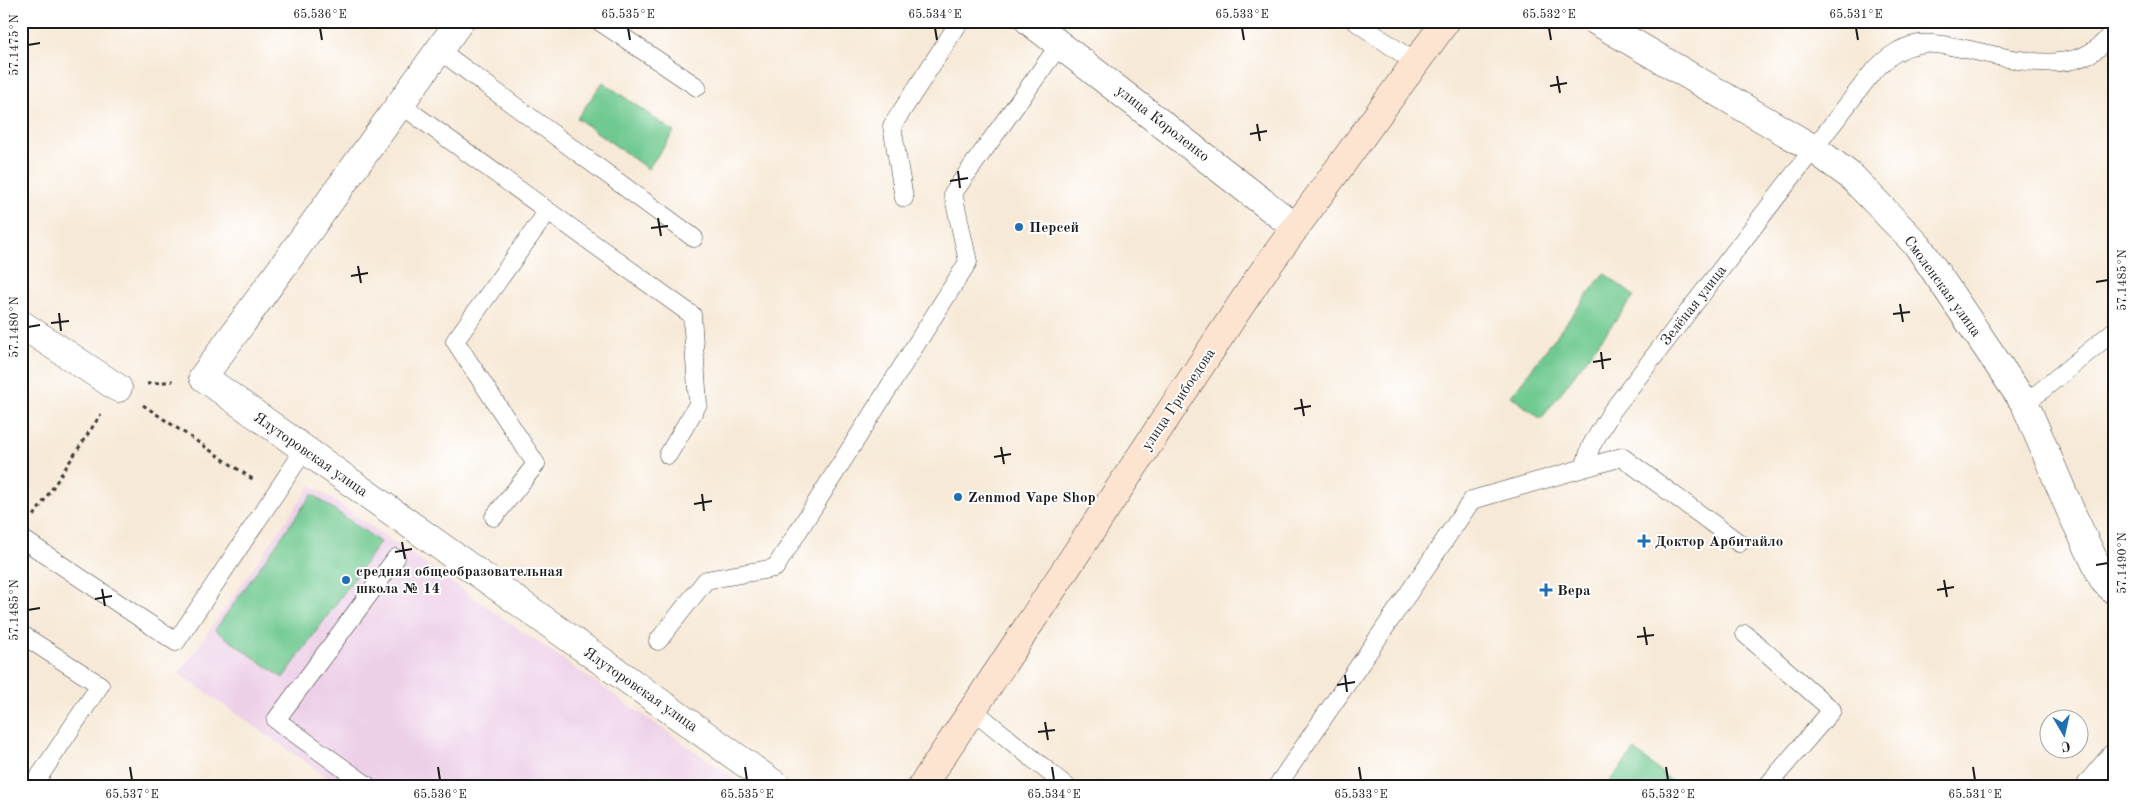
<svg xmlns="http://www.w3.org/2000/svg" width="2136" height="807" font-family="'Old Standard TT',serif">
<rect width="100%" height="100%" fill="#fff"/>
<filter id="ink" filterUnits="userSpaceOnUse"><feTurbulence type="fractalNoise" baseFrequency=".02" numOctaves="2"/><feDisplacementMap in="SourceGraphic" scale="10" xChannelSelector="R" yChannelSelector="G"/><feConvolveMatrix kernelMatrix="1 2 1 2 8 2 1 2 1" color-interpolation-filters="sRGB"/></filter>
<filter id="wash" filterUnits="userSpaceOnUse"><feTurbulence type="fractalNoise" baseFrequency=".0096" numOctaves="4" result="noise"/><feDisplacementMap in="SourceGraphic" scale="20" xChannelSelector="R" yChannelSelector="G"/><feGaussianBlur stdDeviation="1.12" result="paint"/><feColorMatrix in="noise" values="0 0 0 0 0 0 0 0 0 0 0 0 0 0 0 0 0 1.4 0 .05"/><feComposite in="paint" operator="in"/></filter>
<g filter="url(#wash)">
<rect width="100%" height="100%" fill="#f7e9d7"/>
<path fill="#edd0e8" d="M311,485L745,786H340L179,674Z"/>
<path fill="#6fc990" stroke="#467256" d="M603,82L674,132L648,169L577,118Z
M1604,273L1634,296L1541,419L1511,396Z
M312,494L380,542L283,678L215,630Z
M1635,750L1677,786H1605Z"/>
</g>
<g filter="url(#ink)">
<g fill="none" stroke-linecap="round" stroke-linejoin="round">
<g stroke="#3d3b38" stroke-width="19">
<path id="lane" d="M599,21L697,87
M1355,21L1416,63
M439,50L694,238
M400,104L692,315L698,404L668,455
M904,198L892,126L960,21
M2025,404L2115,330
M1584,468L1591,446L1612,411L1871,74C1885,59 1899,47 1919,44C1933,42 1948,46 1961,48C2010,58 2087,84 2115,26
M494,517L536,464L455,341L548,211
M21,538L176,642L305,449
M21,634L100,685L33,786
M1745,634L1832,710L1767,786
M658,641L706,580L775,568L968,262L953,193L1060,44
M972,709L1066,786
M368,786L276,720L396,558
M1277,786L1472,500L1622,457L1739,543"/>
</g>
<g stroke="#3d3b38" stroke-width="29">
<path id="street" d="M460,21L203,377L777,786
M1029,21L1295,227
M1596,21L1814,149L1852,177L1918,246L2025,404L2072,514L2104,581L2115,591
M21,324L118,388
M2091,786L2115,757"/>
</g>
<g stroke="#3d3b38" stroke-width="29">
<path id="secondary" d="M922,786L1258,279L1446,21"/>
</g>
<path stroke="#3d3b38" stroke-width="3" stroke-dasharray="4 4" stroke-linecap="butt" d="M147,384L173,381
M143,405L254,480
M34,516L101,414"/>
<use href="#lane" stroke="#fff" stroke-width="18"/>
<use href="#street" stroke="#fff" stroke-width="28"/>
<use href="#secondary" stroke="#fde4d1" stroke-width="28"/>
</g>
</g>
<path fill="none" stroke="#1c1c1c" stroke-width="2" d="M320,28L322,40M628,28L630,40M935,28L937,40M1242,28L1244,40M1549,28L1551,40M1856,28L1858,40M28,45L40,43M1557,76L1560,93M1550,86L1567,83M1257,124L1260,141M1250,134L1267,131M958,171L960,188M950,181L968,178M658,218L661,236M651,228L668,226M358,266L361,283M351,276L368,273M2096,282L2108,280M1900,304L1903,322M59,313L61,331M1893,314L1910,312M51,323L69,321M28,327L40,325M1601,352L1603,369M1593,362L1611,359M1301,399L1304,416M1294,409L1311,406M1001,447L1004,464M994,457L1011,454M702,494L704,511M694,504L712,501M402,542L405,559M395,552L412,549M2096,565L2108,563M1944,580L1947,597M102,589L105,606M1937,590L1954,587M95,599L112,596M28,610L40,608M1644,627L1647,645M1637,637L1654,635M1345,675L1347,692M1337,685L1355,682M1045,722L1048,740M1038,732L1055,730M130,767L132,780M438,767L440,780M745,767L747,780M1052,767L1054,780M1359,767L1361,780M1666,767L1668,780M1973,767L1975,780"/>
<g fill="#1f6fb2" stroke="#fff" stroke-width="2">
<circle cx="1019" cy="227" r="5"/>
<circle cx="958" cy="497" r="5"/>
<path d="M1641.5 533.5h5v5h5v5h-5v5h-5v-5h-5v-5h5z"/>
<circle cx="346" cy="580" r="5"/>
<path d="M1543.5 582.5h5v5h5v5h-5v5h-5v-5h-5v-5h5z"/>
</g>
<g text-anchor="middle" stroke-width="4" stroke-linejoin="round" paint-order="stroke">
<g font-size="15" fill="#1c1c1c" stroke="#fff">
<text transform="translate(1163 123) rotate(38)" y="5">улица Короленко</text>
<text transform="translate(1943 286) rotate(54)" y="5">Смоленская улица</text>
<text transform="translate(1693 305) rotate(-52)" y="5">Зелёная улица</text>
<text transform="translate(1178 399) rotate(-56)" y="5">улица Грибоедова</text>
<text transform="translate(311 454) rotate(35)" y="5">Ялуторовская улица</text>
<text transform="translate(641 689) rotate(35)" y="5">Ялуторовская улица</text>
</g>
<g font-size="15" font-weight="bold" fill="#1c1c1c" stroke="#fff" text-anchor="start">
<text x="1029" y="232">Персей</text>
<text x="968" y="502">Zenmod Vape Shop</text>
<text x="1655" y="546">Доктор Арбитайло</text>
<text x="356" y="576">средняя общеобразовательная<tspan x="356" dy="17">школа № 14</tspan></text>
<text x="1557" y="595">Вера</text>
</g>
</g>
<rect width="2136" height="807" fill="none" stroke="#fff" stroke-width="55"/>
<g transform="translate(2064 734) rotate(171)"><circle r="24" fill="#ffffff" stroke="#a4a4a4"/>
<path d="M0-4L9 19L0 12L-9 19Z" fill="#1f6fb2"/>
<text y="-8" font-size="14" font-weight="bold" text-anchor="middle" fill="#1c1c1c">С</text>
</g>
<rect x="28" y="28" width="2080" height="752" fill="none" stroke="#1c1c1c" stroke-width="2"/>
<g font-size="12" text-anchor="middle" fill="#1c1c1c">
<text x="320" y="18">65.536°E</text>
<text x="628" y="18">65.535°E</text>
<text x="935" y="18">65.534°E</text>
<text x="1242" y="18">65.533°E</text>
<text x="1549" y="18">65.532°E</text>
<text x="1856" y="18">65.531°E</text>
<text transform="translate(14 45) rotate(-90)" y="4">57.1475°N</text>
<text transform="translate(2122 280) rotate(-90)" y="4">57.1485°N</text>
<text transform="translate(14 327) rotate(-90)" y="4">57.1480°N</text>
<text transform="translate(2122 563) rotate(-90)" y="4">57.1490°N</text>
<text transform="translate(14 610) rotate(-90)" y="4">57.1485°N</text>
<text x="132" y="798">65.537°E</text>
<text x="440" y="798">65.536°E</text>
<text x="747" y="798">65.535°E</text>
<text x="1054" y="798">65.534°E</text>
<text x="1361" y="798">65.533°E</text>
<text x="1668" y="798">65.532°E</text>
<text x="1975" y="798">65.531°E</text>
</g>
</svg>
